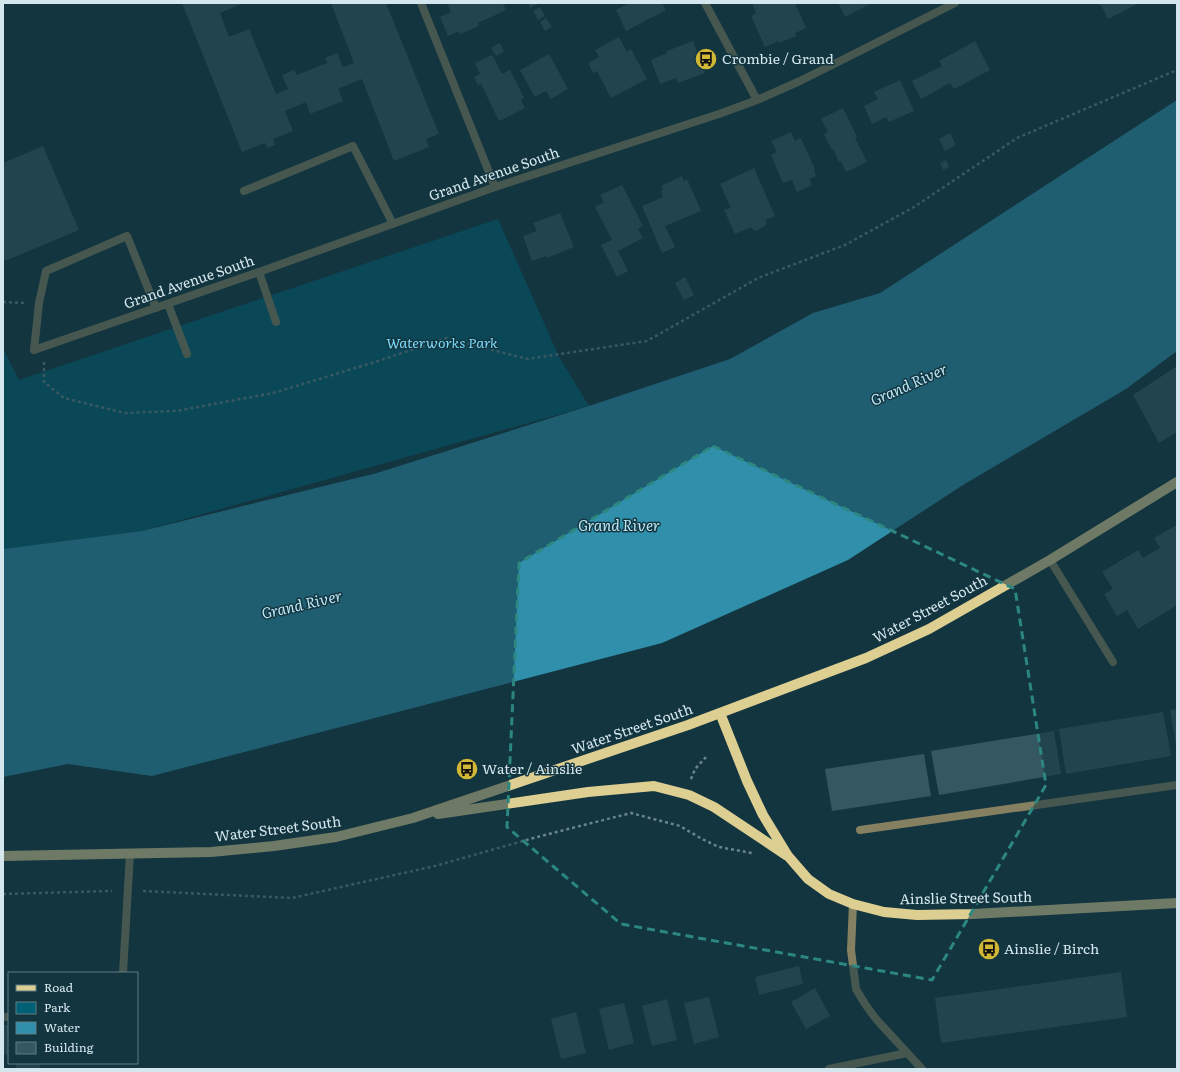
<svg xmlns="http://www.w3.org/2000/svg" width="1180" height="1072" font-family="Literata,serif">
<rect width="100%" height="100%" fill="#13353f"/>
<path fill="#006076" d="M498,219L559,357L589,406L142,531L3,549V349L19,380Z"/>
<path fill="#308fab" d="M1177,100V351L1126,389L963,485L848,560L662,643L152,776L68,764L3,777V549L142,531L377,473L589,406L730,359L813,313L880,293Z"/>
<path fill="#355762" d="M182,3H244L220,13L229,37L249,29L276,94L288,89L282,75L294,70L297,75L327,63L325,58L337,53L343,67L354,63L331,3H386L439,134L426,139L429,147L394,161L362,79L338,89L343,101L310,114L306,102L285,111L293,131L273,139L275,145L267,148L265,143L242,152Z
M447,3H503L506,10L478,23L479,26L460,34L459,31L448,36L440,17L451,12Z
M528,3H537L538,4L530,8Z
M629,3H662L666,10L626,31L616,10Z
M752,3H795L806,28L795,33L796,36L779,43L778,41L765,47L751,16L756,13Z
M838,3H872L845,17Z
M1098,3H1139L1108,19L1101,5L1099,6Z
M540,7L545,16L538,20L533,11Z
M546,18L552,27L545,31L540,22Z
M619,37L627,52L631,49L647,79L611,98L597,71L593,73L588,63L599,57L595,50Z
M693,41L705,73L678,83L676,78L660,84L651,60L667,53V51Z
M975,41L990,70L954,89L950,83L921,99L912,81L942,66L939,61Z
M500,43L504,52L496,56L491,48Z
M549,54L568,89L551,99L546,91L535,97L520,70Z
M492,55L502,74L510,70L524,98L521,100L525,108L499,121L481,84L478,85L474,77L480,74L475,63Z
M900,80L914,111L889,122L886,117L872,124L864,106L878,99L874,92Z
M843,108L857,137L855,138L867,162L846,172L841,161L839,162L833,149L832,150L824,134L828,132L821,119Z
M791,132L795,141L801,138L815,169L814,170L816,176L809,179L812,185L797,192L792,180L783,183L771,155L777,152L771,141Z
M950,133L956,145L945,151L939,139Z
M43,146L79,230L5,261L3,257V163Z
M946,160L949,167L943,170L940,163Z
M754,168L775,216L765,220L767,223L765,226L756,231L752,229L751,227L735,234L724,210L731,208L720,184Z
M682,176L684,181L687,179L701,211L665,226L675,247L662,253L642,206L663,197L661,191L663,190L661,186Z
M622,185L643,226L638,229L643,238L618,251L628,271L617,277L601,245L612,240L595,207L604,202L600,195Z
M560,213L574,247L547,258L546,256L532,261L523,236L537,231L533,223Z
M685,277L694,295L684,300L675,283Z
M1177,366V432L1159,443L1133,395Z
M1177,525V605L1138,629L1127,610L1117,616L1104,594L1113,589L1102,572L1138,550L1143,558L1160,548L1154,538Z
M1177,709V745L1176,746L1170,710Z
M1163,712L1171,756L1066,774L1059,729Z
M1054,731L1061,774L939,795L931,751Z
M924,754L931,796L832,811L825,769Z
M799,966L803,984L759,995L755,977Z
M1121,972L1127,1017L941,1043L935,998Z
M815,988L830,1016L806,1029L791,1002Z
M709,997L719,1037L694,1044L684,1003Z
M667,999L677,1040L652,1046L642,1006Z
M624,1003L634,1043L609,1050L599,1009Z
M576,1012L586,1053L561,1059L551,1019Z
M3,1025H9V1055L3,1054Z
M16,1063H40V1069H16Z"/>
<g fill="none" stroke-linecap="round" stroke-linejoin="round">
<path stroke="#69848d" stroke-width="2.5" stroke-dasharray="3 3" stroke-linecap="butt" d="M3,302L25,303
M44,362V382L64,398L125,413L176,411L273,393L372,363L447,338L527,359L647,341L758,278L845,245L914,207L1017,138L1177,70
M691,779L695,769L706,757
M143,891L292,898L435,866L537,837L631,813L680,826L702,839L719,847L752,853
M3,894L112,891"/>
<path stroke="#868062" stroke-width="8" d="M421,3L495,187
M244,191L353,146L393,224
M259,272L276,322
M168,304L187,354
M34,350L39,303L46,271L127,236L156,308
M1050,560L1113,662
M860,830L1177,785
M123,973L130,853
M3,1017H9"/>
<path stroke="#868062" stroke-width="8" d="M705,3L757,100
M34,350L259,272L495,187L719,114L757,100L800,81L846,58L955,3
M853,904L851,950L856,989L865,1004L876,1019L922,1069
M829,1069L907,1053"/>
<path stroke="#ddcf92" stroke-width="10" d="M720,713L747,781L763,815L788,856L808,879L829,894L853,904L884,912L917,915L973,914L1177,903
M438,814L588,792L654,786L689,795L714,807L786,855
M3,856L211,852L274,846L336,837L413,818L688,725L866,658L929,629L1050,560L1177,482"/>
</g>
<path d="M0 0H1180V1072H0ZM713,446L1015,589L1046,785L932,980L621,924L507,827L519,563Z" fill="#13353f" fill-opacity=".55" fill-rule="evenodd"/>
<path fill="none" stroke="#2d8781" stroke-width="3" stroke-dasharray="8 5" stroke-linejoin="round" d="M713,446L1015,589L1046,785L932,980L621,924L507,827L519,563Z"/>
<defs>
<g id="bus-disc" transform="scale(1.15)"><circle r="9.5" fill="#d1b736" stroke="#13353f"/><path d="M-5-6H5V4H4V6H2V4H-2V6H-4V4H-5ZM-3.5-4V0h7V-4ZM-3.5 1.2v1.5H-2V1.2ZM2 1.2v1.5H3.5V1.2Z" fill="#111"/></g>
</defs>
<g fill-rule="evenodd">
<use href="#bus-disc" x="706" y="59"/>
<use href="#bus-disc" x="467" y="769"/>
<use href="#bus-disc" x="989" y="949"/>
</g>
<g text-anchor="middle" stroke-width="3" stroke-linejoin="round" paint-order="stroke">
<g font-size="14" fill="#d5e7ee" stroke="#13353f" text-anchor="start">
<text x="722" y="64">Crombie / Grand</text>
<text x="482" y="774">Water / Ainslie</text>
<text x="1004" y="954">Ainslie / Birch</text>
</g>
<g font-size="14" fill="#d5e7ee" stroke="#13353f">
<text transform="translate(494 174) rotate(-19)" y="5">Grand Avenue South</text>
<text transform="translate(189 282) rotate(-19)" y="5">Grand Avenue South</text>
<text transform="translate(930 609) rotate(-28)" y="5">Water Street South</text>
<text transform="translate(632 729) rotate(-19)" y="5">Water Street South</text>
<text transform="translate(278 829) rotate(-7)" y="5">Water Street South</text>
<text transform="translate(966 898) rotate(-1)" y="5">Ainslie Street South</text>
</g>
<g font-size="14" font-style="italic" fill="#7adaf9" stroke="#13353f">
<text x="442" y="348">Waterworks Park</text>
</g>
<g font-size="15" font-style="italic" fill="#bae6f5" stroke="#13353f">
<text transform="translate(909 385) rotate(-24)" y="5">Grand River</text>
<text x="619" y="531">Grand River</text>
<text transform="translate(302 605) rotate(-13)" y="5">Grand River</text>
</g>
</g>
<rect width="1180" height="1072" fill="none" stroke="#d5e7ee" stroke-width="8"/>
<rect x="8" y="972" width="130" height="92" fill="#13353f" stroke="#617c85"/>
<rect x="16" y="985" width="20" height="6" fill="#ddcf92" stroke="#617c85"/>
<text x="44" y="992" font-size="12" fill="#d5e7ee">Road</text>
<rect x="16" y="1002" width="20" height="12" fill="#006076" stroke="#617c85"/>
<text x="44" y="1012" font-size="12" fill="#d5e7ee">Park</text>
<rect x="16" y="1022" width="20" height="12" fill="#308fab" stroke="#617c85"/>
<text x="44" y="1032" font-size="12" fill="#d5e7ee">Water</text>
<rect x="16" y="1042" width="20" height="12" fill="#355762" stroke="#617c85"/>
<text x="44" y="1052" font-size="12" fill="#d5e7ee">Building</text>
</svg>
